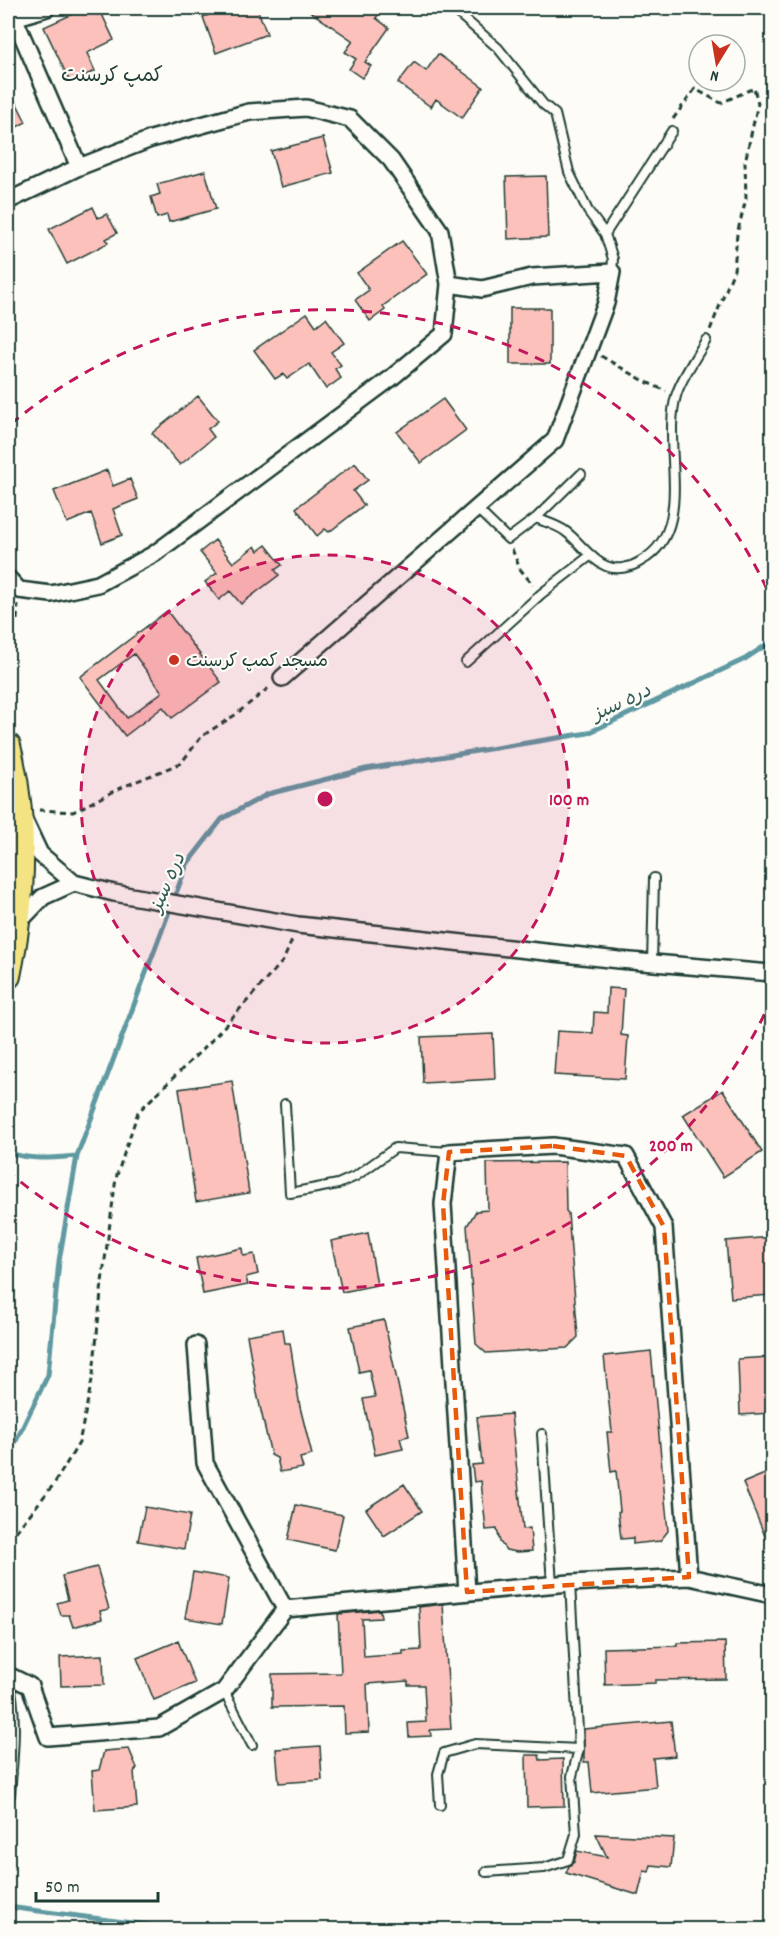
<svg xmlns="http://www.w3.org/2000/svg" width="780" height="1937" font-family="Dekko,'Playpen Sans Arabic',sans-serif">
<rect width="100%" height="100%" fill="#fdfcf7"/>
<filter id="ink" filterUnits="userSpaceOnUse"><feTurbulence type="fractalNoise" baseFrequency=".0167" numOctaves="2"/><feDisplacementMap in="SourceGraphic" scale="12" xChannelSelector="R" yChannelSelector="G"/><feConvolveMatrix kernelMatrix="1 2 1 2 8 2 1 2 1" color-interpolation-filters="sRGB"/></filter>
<g filter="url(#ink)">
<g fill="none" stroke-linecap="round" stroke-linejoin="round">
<path stroke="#5f99a1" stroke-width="5" d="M8,1152C31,1161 53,1158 77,1156
M8,1451L15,1443L48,1375L59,1261L77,1156L187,864L222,819L268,794L366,769L588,733L745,659L772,641
M8,1907L186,1930
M312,1930L321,1927L408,1930"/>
</g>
<path fill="#fdc1bb" stroke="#1f3d34" stroke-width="1.5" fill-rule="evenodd" d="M86,8H99L114,40L87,53L95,71L70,82L44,27Z
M228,8H257L267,34L216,53L203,17Z
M305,8H371L379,13L376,18L389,28L365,62L371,66L362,78L349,69L356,59L345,52L353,41Z
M438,54L483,87L462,118L436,99L431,107L398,83L414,62L426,71Z
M8,86L26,122L8,132Z
M323,138L333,173L281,187L271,151Z
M205,171L216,209L169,222L167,215L157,218L151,197L160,194L157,184Z
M546,176L548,237L508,239L506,177Z
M93,207L98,218L107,214L117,233L106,239L108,243L67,264L49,229Z
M402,241L427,274L383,306L385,310L370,321L355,300L369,290L357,273Z
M510,308H550V364H510Z
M307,313L316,326L326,318L344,343L331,352L341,365L335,369L341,378L326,389L309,364L287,379L283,374L275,379L254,350Z
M198,396L218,421L208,429L214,437L180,465L152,433Z
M443,399L466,430L421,463L397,432Z
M355,463L368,480L353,491L364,505L329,532L325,529L317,536L296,508Z
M107,470L113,486L130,479L138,499L113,509L122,535L102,543L91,513L67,523L54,491Z
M215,540L233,563L255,546L258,551L266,545L282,565L275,570L279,575L241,604L230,591L219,600L205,582L217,573L200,552Z
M167,611L221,682L172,718L163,707L125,736L80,677ZM134,654L162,692L127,718L99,680Z
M608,988L624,989L621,1035L628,1036L625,1079L554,1075L557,1031L593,1033L594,1012L607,1013Z
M493,1034L495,1079L423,1083L421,1037Z
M232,1081L249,1193L196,1202L179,1089Z
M723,1090L762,1152L723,1177L683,1115Z
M565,1162L566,1211L568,1213L578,1337L567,1348L486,1353L476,1344L467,1226L476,1211L488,1210L487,1163Z
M368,1233L377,1285L342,1292L331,1241Z
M772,1237V1295L731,1298L726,1241Z
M242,1248L243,1256L254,1254L258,1274L246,1277L248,1285L203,1294L196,1258Z
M384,1320L409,1436L400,1438L403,1449L375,1455L363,1399L375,1397L369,1370L359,1372L350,1327Z
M283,1329L285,1343H290L300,1407L312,1455L300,1458L303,1468L280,1472L277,1458L271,1455L257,1393L247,1335Z
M651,1351L668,1531L660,1541L633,1544V1538L621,1539L618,1512L620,1511L616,1471L611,1472L607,1432H612L604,1356Z
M772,1357V1413L740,1415L738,1359Z
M511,1414L523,1529L530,1528L532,1551L517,1552L506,1550L500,1542L497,1529L486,1530L481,1481L474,1482L472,1465L482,1464L477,1417Z
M772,1471V1553L743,1483Z
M404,1484L422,1511L384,1536L366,1509Z
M296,1505L343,1515L335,1550L288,1540Z
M145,1507L190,1515L184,1549L138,1541Z
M97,1567L109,1609L100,1611L102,1619L73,1627L69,1615H61L57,1603L68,1600L62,1576Z
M193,1572L229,1578L222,1624L185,1618Z
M443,1604L451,1729L430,1730L431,1736L409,1737L408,1723L426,1722L424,1685H408V1681L367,1684L369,1732L345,1733L344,1706L272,1707V1674L341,1673L338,1614L380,1610L381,1618L362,1619L364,1657L403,1654V1651L421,1650L419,1607Z
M178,1641L195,1683L154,1700L137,1658Z
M725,1642L726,1679L655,1680V1683L605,1685L604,1648L677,1646V1643Z
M103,1655L104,1685L61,1686L60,1657Z
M671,1721L675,1756L653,1758L656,1787L592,1793L589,1762H584V1729Z
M320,1746L322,1780L279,1783L276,1749Z
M129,1749L137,1768L134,1772L137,1807L95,1810L92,1771L99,1770L104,1751Z
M526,1755H539L540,1760L563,1759L564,1806L527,1807Z
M596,1834L674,1838L671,1867L651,1865L649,1872L644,1871L638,1895L566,1873L569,1866L574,1862L577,1851L607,1857Z"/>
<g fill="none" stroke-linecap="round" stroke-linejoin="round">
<g stroke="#1f3d34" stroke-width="12">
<path id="lane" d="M452,8L498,48L543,104L555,114L569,172L588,211L605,234
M612,272L613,259L605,234L672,131
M477,509L508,539L536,518C545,522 557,525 565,531C579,541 590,559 606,566C617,571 632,567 641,561C697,530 661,447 676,396C680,380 697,356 706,340
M536,518L581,474
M466,662L541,594L591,555
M652,964L654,878
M285,1104L290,1193L338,1184L356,1176L395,1148L449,1152
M542,1434L552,1584
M8,1675C18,1714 13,1756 10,1795L8,1800
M224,1691L252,1745
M440,1805L438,1774L444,1753L475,1744L579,1749
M486,1872L544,1868L568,1860L576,1834L572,1776L579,1749L570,1583"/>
</g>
<g stroke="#1f3d34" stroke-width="20">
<path id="street" d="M10,8L79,167
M14,18L47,8
M8,201L79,167L151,139L249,112L306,108L350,119L391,160L440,231L449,284L444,334L390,379L154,554L98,584L51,594L19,590L8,578
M282,678L555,440L606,303L612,272L532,277L482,289L449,284
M74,883L114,893L298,925L619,960L772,973
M17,924L43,897L74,883L40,854L24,820
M467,1592L443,1204L449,1152L553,1146L626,1156L664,1227L689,1577
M285,1609L570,1583L689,1577L772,1595
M8,1675L30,1686L48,1737L159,1728L224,1691L285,1609L205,1463L196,1345"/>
</g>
<g stroke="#1f3d34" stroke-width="28">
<path id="primary" d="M8,746C27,822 24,900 8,976"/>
</g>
<path stroke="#1f3d34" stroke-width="3" stroke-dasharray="6 4.5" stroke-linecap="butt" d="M673,119L695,89L721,103L754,88L758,103L745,162L746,199L737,234L734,270L710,330
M601,356L646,382L666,391
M512,549L520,569L533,585
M8,625L17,620L18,604
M39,810L73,812L118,789L181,763L202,736L235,715L271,686
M8,1539L14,1534L54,1484L79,1443L93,1375L102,1282L116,1178L138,1112L211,1041L283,961L293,938"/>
<use href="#lane" stroke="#fdfcf7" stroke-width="8"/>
<use href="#street" stroke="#fdfcf7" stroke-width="15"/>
<use href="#primary" stroke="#f4e382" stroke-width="24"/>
</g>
</g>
<path fill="none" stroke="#e8590c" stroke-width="4.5" stroke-dasharray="12 8" stroke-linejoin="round" d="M553,1146L626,1156L664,1227L689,1577L467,1592L443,1204L449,1152Z"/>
<circle cx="325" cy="799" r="244" fill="#c2185b" fill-opacity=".12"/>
<g fill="none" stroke="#c2185b" stroke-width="3" stroke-dasharray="10 8">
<circle cx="325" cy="799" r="244"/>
<path d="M772 998A489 489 0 0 1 11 1174M11 424A489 489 0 0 1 772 600"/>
</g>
<circle fill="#c8321e" stroke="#fdfcf7" stroke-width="2" cx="174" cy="660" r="6"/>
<g text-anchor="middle" stroke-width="4.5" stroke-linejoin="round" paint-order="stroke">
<g font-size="18" fill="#1f3d34" stroke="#fdfcf7" text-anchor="start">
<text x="186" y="666">مسجد کمپ کرسنت</text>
</g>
<g font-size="20" fill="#1f3d34" stroke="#fdfcf7">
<text x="112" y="81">کمپ کرسنت</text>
</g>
<g font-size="20" font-style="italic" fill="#345c58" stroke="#fdfcf7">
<text transform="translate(621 701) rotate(-25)" y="7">دره سبز</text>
<text transform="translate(166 882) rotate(-66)" y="7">دره سبز</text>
</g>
</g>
<circle cx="325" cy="799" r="9" fill="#c2185b" stroke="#fdfcf7" stroke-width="3"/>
<g font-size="18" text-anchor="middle" font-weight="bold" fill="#c2185b" stroke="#fdfcf7" stroke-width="4.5" stroke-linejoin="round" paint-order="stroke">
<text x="569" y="805">100 m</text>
<text x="671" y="1151">200 m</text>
</g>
<rect width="780" height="1937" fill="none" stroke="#fdfcf7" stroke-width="30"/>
<rect x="15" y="15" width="750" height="1907" fill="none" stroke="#1f3d34" stroke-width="2" filter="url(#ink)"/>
<g transform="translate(717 63) rotate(191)"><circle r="28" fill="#fdfcf7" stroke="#a4b0a9" stroke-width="1.5"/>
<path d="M0-4.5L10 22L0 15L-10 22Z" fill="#c8321e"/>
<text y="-9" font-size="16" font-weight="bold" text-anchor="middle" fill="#1f3d34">N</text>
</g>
<path d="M36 1892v9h122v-9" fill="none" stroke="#1f3d34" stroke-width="3"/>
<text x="45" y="1892" font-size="18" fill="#1f3d34" stroke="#fdfcf7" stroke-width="4.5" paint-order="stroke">50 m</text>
</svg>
